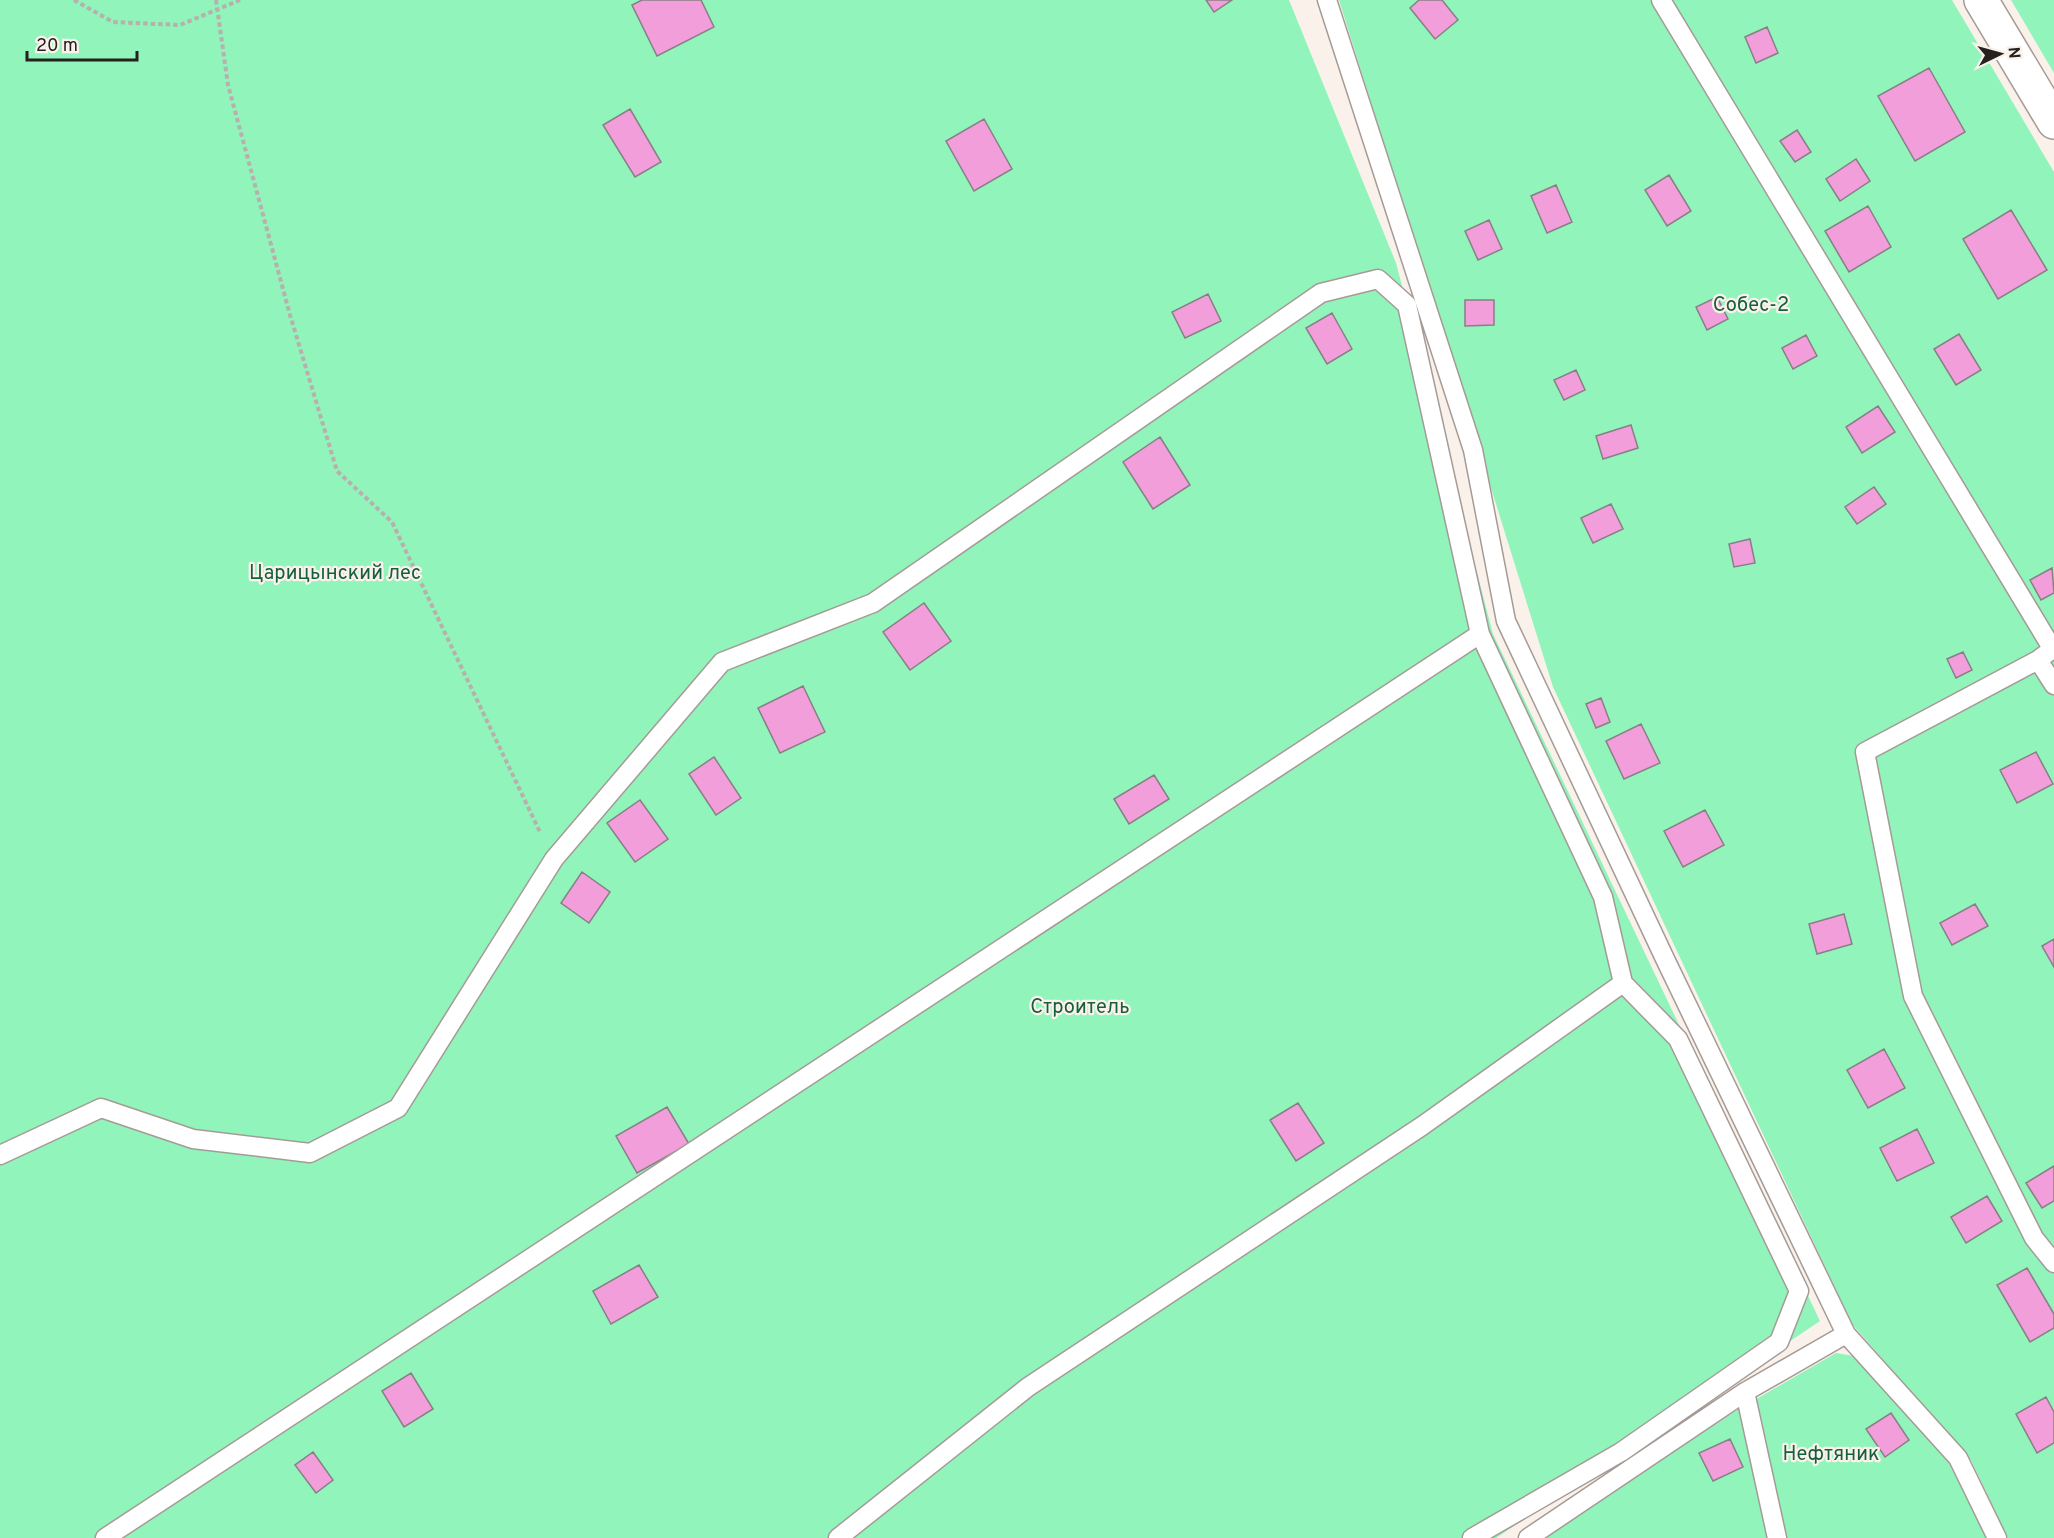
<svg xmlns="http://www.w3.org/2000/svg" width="2054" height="1538" font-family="Overpass,sans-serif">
<rect width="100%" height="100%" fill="#fbf1eb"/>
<path fill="#90f4bb" d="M0,0H1289L1396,263L1493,634L1820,1321L1496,1538H0Z
M1339,0H1952L2054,172V1538H2008L1971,1460L1852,1324L1553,687Z
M2011,0H2054V73Z
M1836,1353L1860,1357L1952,1463L1986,1538H1540L1739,1409Z"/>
<path fill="#f19edb" stroke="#887f85" stroke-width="1.5" d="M642,0H701L714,27L657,56L632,5Z
M1206,0H1232L1214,12Z
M1419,0H1442L1458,20L1435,39L1410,8Z
M1767,27L1778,53L1756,63L1745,37Z
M1929,68L1965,132L1915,161L1878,96Z
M630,109L661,162L635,177L603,125Z
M984,119L1012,169L974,191L946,141Z
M1797,130L1811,152L1795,162L1780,141Z
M1856,159L1870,181L1840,201L1826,179Z
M1669,175L1691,211L1667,226L1645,190Z
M1556,185L1572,222L1547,233L1531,196Z
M1868,206L1891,247L1849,272L1825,231Z
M2011,210L2047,270L1998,299L1963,239Z
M1489,220L1502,249L1478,260L1465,231Z
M1208,294L1221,321L1185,338L1172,312Z
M1717,297L1728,319L1707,330L1696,307Z
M1465,300H1494V325L1465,326Z
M1332,313L1352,349L1327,364L1306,328Z
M1959,334L1981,370L1956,385L1934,349Z
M1806,335L1817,356L1793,369L1782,348Z
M1576,370L1585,390L1564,400L1554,380Z
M1878,406L1895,432L1862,453L1846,427Z
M1631,425L1638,448L1603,459L1596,436Z
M1160,437L1190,485L1153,509L1123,462Z
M1874,487L1886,504L1857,524L1845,507Z
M1611,504L1623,529L1593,543L1581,518Z
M1750,539L1755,563L1734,567L1729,544Z
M2052,568L2054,593L2041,600L2030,580Z
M924,603L951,641L910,670L883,632Z
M1963,652L1972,670L1956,678L1947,659Z
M803,686L825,732L780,753L758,708Z
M1601,698L1610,722L1596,728L1586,704Z
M1641,724L1660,763L1624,779L1606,741Z
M2036,752L2053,784L2017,803L2000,770Z
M714,757L741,798L716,815L689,774Z
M1154,775L1169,799L1129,824L1114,799Z
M640,800L668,839L635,862L607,823Z
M1705,810L1724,845L1683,867L1664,831Z
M582,872L610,892L589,923L561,903Z
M1975,904L1988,926L1952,945L1940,923Z
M1844,914L1852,944L1817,954L1809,924Z
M2054,939V967L2042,946Z
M1884,1049L1905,1088L1868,1108L1847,1070Z
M1298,1103L1324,1143L1296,1161L1270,1120Z
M667,1107L689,1144L637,1173L616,1136Z
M1917,1129L1934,1163L1897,1181L1880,1148Z
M2054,1166V1201L2042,1208L2026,1183Z
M1987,1196L2002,1221L1966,1243L1951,1217Z
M639,1265L658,1297L611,1324L593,1291Z
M2027,1268L2054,1314V1328L2030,1342L1997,1285Z
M411,1373L433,1409L404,1427L382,1391Z
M2046,1397L2054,1412V1443L2037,1453L2016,1414Z
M1891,1413L1909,1440L1885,1457L1866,1429Z
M1730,1439L1743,1467L1713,1481L1699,1453Z
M313,1452L333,1480L316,1493L295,1465Z"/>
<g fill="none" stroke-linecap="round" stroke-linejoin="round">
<g stroke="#a59b96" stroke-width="21">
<path id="service" d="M1327,0L1473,450L1506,621L1666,961L1846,1334
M1661,0L2052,648
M2054,648L2038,660L1865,752L1913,996L2034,1238L2054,1263
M2038,660L2054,685
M0,1155L101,1108L193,1139L310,1153L398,1108L554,859L722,662L873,603L1321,293L1378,279L1407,305L1480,634L1603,897L1623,983L1422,1126L1028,1387L838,1538
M1745,1392L1777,1538
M105,1538L1480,634
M1472,1538L1621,1452L1779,1342L1799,1291L1678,1039L1623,983
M1528,1538L1745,1392L1846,1334L1958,1458L1997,1538"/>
</g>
<g stroke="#a59b96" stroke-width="36">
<path id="minor" d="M1981,0L2054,122"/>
</g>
<path stroke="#b8b0ac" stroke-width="4" stroke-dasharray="4.5 3" stroke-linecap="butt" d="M74,0L113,22L180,25L240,0
M216,0L228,85L290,315L337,471L392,522L540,832"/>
<use href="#service" stroke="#fff" stroke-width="18"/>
<use href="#minor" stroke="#fff" stroke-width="33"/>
</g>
<g text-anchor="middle" stroke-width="4.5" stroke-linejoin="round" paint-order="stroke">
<g font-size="20" fill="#145f3c" stroke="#fbf1eb">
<text x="1751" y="311">Собес-2</text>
<text x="335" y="579">Царицынский лес</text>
<text x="1080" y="1013">Строитель</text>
<text x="1831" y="1460">Нефтяник</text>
</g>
</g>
<g transform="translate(2000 54) rotate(85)" stroke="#fbf1eb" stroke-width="4.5" paint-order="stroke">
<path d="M0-4.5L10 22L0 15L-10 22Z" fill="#25211f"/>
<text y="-9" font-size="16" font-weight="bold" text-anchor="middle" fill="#25211f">N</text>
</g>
<path d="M27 51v9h110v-9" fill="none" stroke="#25211f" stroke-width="3"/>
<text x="36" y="51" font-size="18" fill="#25211f" stroke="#fbf1eb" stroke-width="4.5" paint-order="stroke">20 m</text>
</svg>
